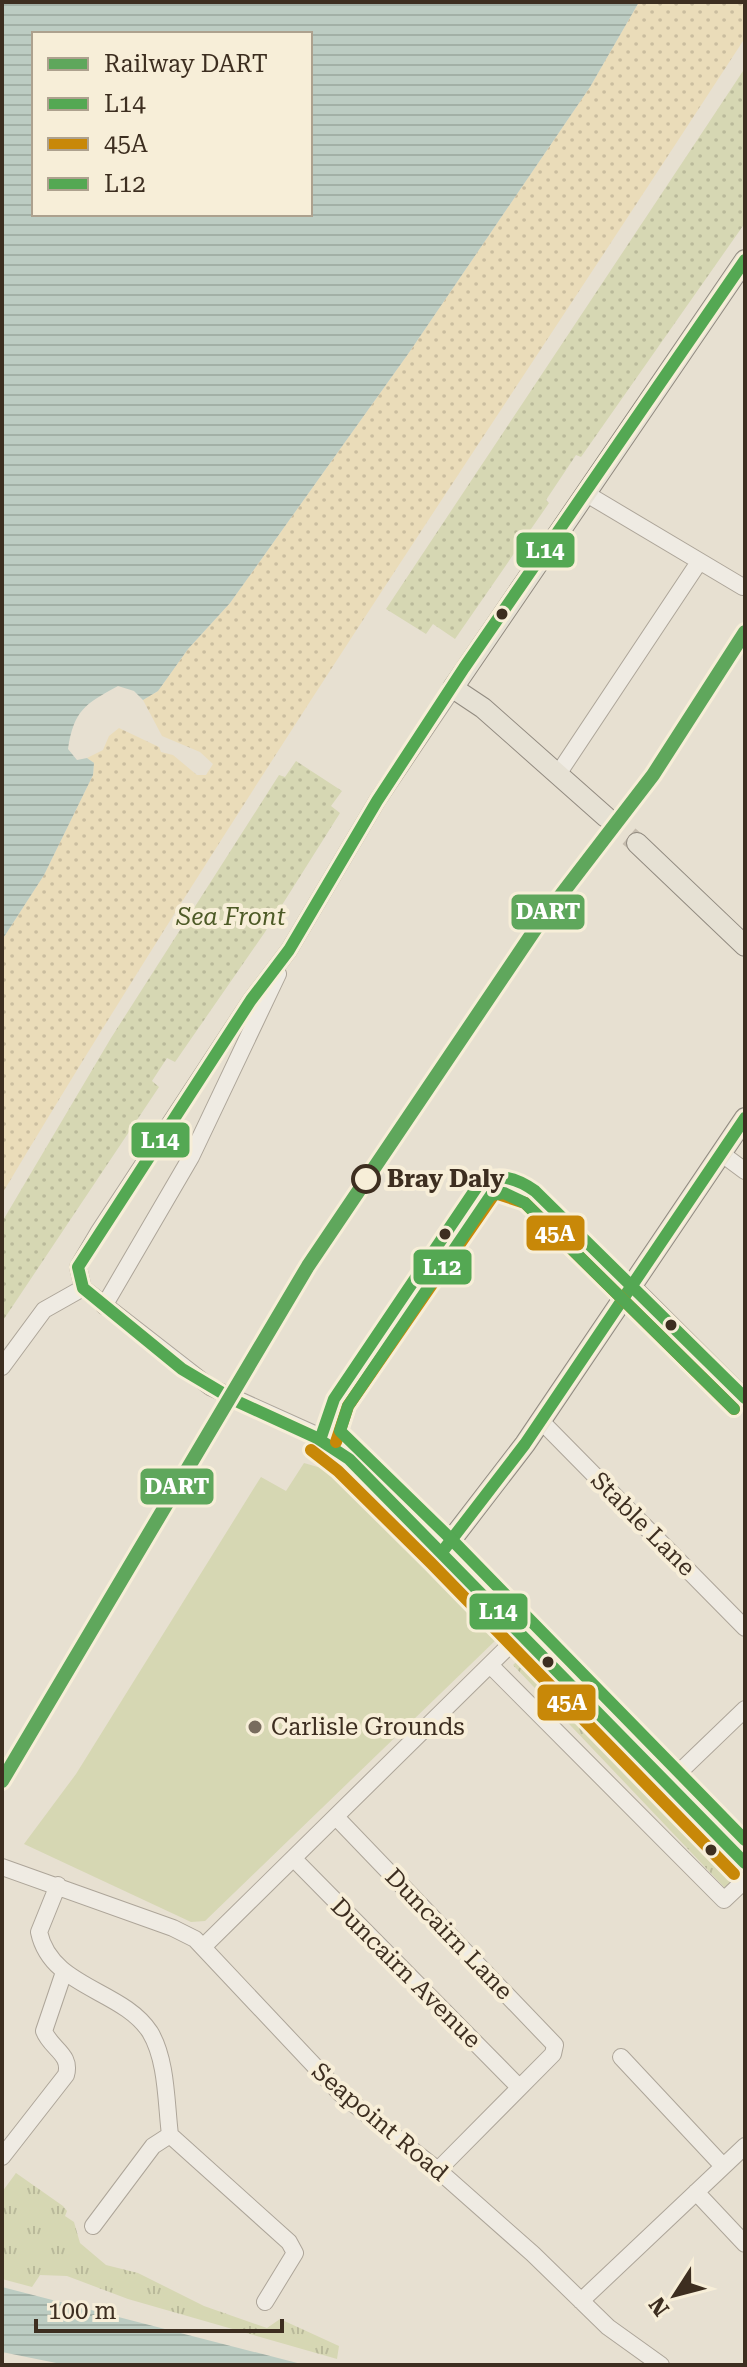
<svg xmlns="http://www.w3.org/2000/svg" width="747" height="2367" font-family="'Roboto Serif',serif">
<defs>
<pattern id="grass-tufts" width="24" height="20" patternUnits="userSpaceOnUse" patternTransform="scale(2)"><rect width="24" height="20" fill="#d6d7b3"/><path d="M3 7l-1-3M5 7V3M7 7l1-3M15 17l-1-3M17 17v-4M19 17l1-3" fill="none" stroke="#b9b99a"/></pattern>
<pattern id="sand-dots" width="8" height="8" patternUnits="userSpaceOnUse" patternTransform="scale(2)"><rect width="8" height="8" fill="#eadcb9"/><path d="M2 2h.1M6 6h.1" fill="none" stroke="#cabd9f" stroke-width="1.8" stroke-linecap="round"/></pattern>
<pattern id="park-dots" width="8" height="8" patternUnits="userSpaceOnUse" patternTransform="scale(2)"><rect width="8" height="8" fill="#d6d7b3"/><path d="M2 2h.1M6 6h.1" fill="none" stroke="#b9b99a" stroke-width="1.8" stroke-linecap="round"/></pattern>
<pattern id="water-rules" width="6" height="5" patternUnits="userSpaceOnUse" patternTransform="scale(2)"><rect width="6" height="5" fill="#bcccc2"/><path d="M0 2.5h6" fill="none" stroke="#a2b0a6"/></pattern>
</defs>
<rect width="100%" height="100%" fill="#e7e0d1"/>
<path fill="url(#grass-tufts)" d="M524,1655L736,1878L725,1888L513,1665Z
M16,2173L63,2206L67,2211L65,2216L74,2222L80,2243L106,2265L138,2273L204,2306L267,2328L280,2319L339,2346L337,2359L128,2299L67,2276L40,2275L32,2287L2,2279V2192Z"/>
<path fill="url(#sand-dots)" d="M639,2H745V38C495,422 237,801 2,1194V940L44,875L93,775L94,763L87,758L103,750L109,736L119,728L159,747L161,752L173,755L197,775H206L213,764L200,752L162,736L143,700L158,691L188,649L230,603L408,354L590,87Z"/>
<path fill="url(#park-dots)" d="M745,68V223L581,457L576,455L546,500L549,503L455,639L433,624L426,634L386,609Z
M296,761L342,791L331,806L340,813L265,932L175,1062L167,1058L152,1081L159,1087L2,1322V1222L111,1038L279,775L285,777Z"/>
<path fill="#d6d7b3" d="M304,1463L335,1472L499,1637L205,1921L191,1922L24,1844L76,1774L259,1480L261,1477L286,1491Z"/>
<path fill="url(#water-rules)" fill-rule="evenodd" d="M2,2H639L590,87L408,354L230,603L188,649L158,691L143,700L134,691L118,686C85,704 74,710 68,749L77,760L87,758L94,763L93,775L44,875L2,940ZM34,34H310V214H34Z
M2,2287L305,2365H66L2,2352Z"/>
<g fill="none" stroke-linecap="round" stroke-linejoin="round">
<path stroke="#c5bcae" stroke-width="20" stroke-dasharray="20 10" stroke-linecap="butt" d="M606,817L637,843"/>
<g stroke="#ada599" stroke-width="18">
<path id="minor" d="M585,493L743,587
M558,774L699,562
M722,1154L745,1171
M633,1286L745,1398
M83,1288L78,1267L98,1233L251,1000L289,950L377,801L453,688
M83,1288L210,1387L321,1437L349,1459L442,1552
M104,1306L191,1157L278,974
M2,1367L44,1310L83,1288
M541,1421L745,1628
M490,1665L724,1900L745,1880
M667,1784L745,1709
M336,1817L555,2045L553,2054L438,2170
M294,1859L519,2087
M2,1867L173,1928L195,1939L341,2094L438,2170L533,2254L608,2327L661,2365
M58,1885L39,1932C51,1988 122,1989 150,2032C167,2060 166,2103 170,2135L289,2242L295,2253L265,2302
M204,1946L521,1634
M621,2057L723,2166
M2,2157L66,2075C72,2054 51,2049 44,2031L64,1972
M696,2192L745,2244
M93,2226L153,2146L170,2135
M581,2301L745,2146"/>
</g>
<g stroke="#928b80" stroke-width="22">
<path id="major" d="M606,817L483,708L453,688L745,260
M637,843L745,946
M745,1118L525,1444L442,1552L745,1863"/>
</g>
<use href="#minor" stroke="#efebe3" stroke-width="16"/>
<use href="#major" stroke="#e6e1d4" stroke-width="20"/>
<g stroke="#f7eed8" stroke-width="18">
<path id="bus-1" d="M745,260L464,668L377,801L289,950L251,1000L78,1267L83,1288L182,1369L234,1400L317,1438L349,1459L745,1863
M321,1437L334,1399L479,1184C498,1171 518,1179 535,1191L745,1398
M442,1552L525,1444L745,1118"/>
</g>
<g stroke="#f7eed8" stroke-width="18">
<path id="bus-2" d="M336,1442L348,1406L495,1193L525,1203L734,1409
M311,1450L338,1471L431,1563L734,1874"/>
</g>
<g stroke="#f7eed8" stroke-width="18">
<path id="bus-3" d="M734,1409L525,1203L504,1193L491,1195L348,1406L340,1431L453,1541L745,1840"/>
</g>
<use href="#bus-1" stroke="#54a853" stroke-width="12"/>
<use href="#bus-2" stroke="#c88808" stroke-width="12"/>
<use href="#bus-3" stroke="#54a853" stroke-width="12"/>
<g stroke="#f7eed8" stroke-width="20">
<path id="rail-1" d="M2,1781L308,1266L538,925L653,775L745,632"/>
</g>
<use href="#rail-1" stroke="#5fa75c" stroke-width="14"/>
</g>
<g fill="#3d2e20" stroke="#f7eed8" stroke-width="3">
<circle cx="502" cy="614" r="7"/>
<circle cx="445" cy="1234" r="7"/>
<circle cx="671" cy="1325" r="7"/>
<circle cx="548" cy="1662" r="7"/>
<circle cx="711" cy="1850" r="7"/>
</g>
<circle fill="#f7eed8" stroke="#3d2e20" stroke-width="4" cx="366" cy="1179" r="13"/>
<circle fill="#786c5e" stroke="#f7eed8" stroke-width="3" cx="255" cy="1727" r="8"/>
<g text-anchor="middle" stroke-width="8" stroke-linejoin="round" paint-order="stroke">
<g font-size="24" font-style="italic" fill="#4d5a26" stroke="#f7eed8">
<text x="231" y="925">Sea Front</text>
</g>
<g font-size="24" font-weight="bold" fill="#3d2e20" stroke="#f7eed8" text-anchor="start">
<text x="387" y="1187">Bray Daly</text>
</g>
<g font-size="24" fill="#3d2e20" stroke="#f7eed8">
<text transform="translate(643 1524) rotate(45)" y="8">Stable Lane</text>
<text transform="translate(449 1934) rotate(46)" y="8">Duncairn Lane</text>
<text transform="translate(406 1973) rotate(45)" y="8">Duncairn Avenue</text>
<text transform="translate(380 2122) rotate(40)" y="8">Seapoint Road</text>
</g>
<g font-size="24" fill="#3d2e20" stroke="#f7eed8" text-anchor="start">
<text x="271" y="1735">Carlisle Grounds</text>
</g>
</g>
<g stroke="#f7eed8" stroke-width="3">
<rect x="515" y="531" width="61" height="38" rx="8" fill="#54a853"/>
<rect x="510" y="893" width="76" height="38" rx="8" fill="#5fa75c"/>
<rect x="130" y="1121" width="61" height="38" rx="8" fill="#54a853"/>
<rect x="525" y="1214" width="61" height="38" rx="8" fill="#c88808"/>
<rect x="412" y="1248" width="61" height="38" rx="8" fill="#54a853"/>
<rect x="139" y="1467" width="76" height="39" rx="8" fill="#5fa75c"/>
<rect x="468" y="1592" width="61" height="39" rx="8" fill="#54a853"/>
<rect x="536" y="1683" width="61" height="39" rx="8" fill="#c88808"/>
</g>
<g font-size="22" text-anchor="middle" font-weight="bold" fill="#fff">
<text x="545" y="558">L14</text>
<text x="548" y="919">DART</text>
<text x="160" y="1148">L14</text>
<text x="555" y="1241">45A</text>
<text x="442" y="1275">L12</text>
<text x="177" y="1494">DART</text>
<text x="498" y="1619">L14</text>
<text x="567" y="1710">45A</text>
</g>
<rect width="747" height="2367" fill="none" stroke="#3d2e20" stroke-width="8"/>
<rect x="32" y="32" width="280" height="184" fill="#f7eed8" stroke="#ada18e" stroke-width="2"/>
<rect x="48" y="58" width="40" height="12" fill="#5fa75c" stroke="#ada18e" stroke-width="2"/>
<text x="104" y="72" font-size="24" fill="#3d2e20">Railway DART</text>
<rect x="48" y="98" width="40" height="12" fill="#54a853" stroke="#ada18e" stroke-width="2"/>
<text x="104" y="112" font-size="24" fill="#3d2e20">L14</text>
<rect x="48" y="138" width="40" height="12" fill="#c88808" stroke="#ada18e" stroke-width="2"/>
<text x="104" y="152" font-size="24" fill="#3d2e20">45A</text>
<rect x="48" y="178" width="40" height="12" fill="#54a853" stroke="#ada18e" stroke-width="2"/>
<text x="104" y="192" font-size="24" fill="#3d2e20">L12</text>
<g transform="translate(675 2295) rotate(234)" stroke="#f7eed8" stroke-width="6" paint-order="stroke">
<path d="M0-6L14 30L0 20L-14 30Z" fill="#3d2e20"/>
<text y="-12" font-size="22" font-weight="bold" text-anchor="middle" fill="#3d2e20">N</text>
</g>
<path d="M36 2319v12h246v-12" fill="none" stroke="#3d2e20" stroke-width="4"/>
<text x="48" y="2319" font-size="24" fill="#3d2e20" stroke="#f7eed8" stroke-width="6" paint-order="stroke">100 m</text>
</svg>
